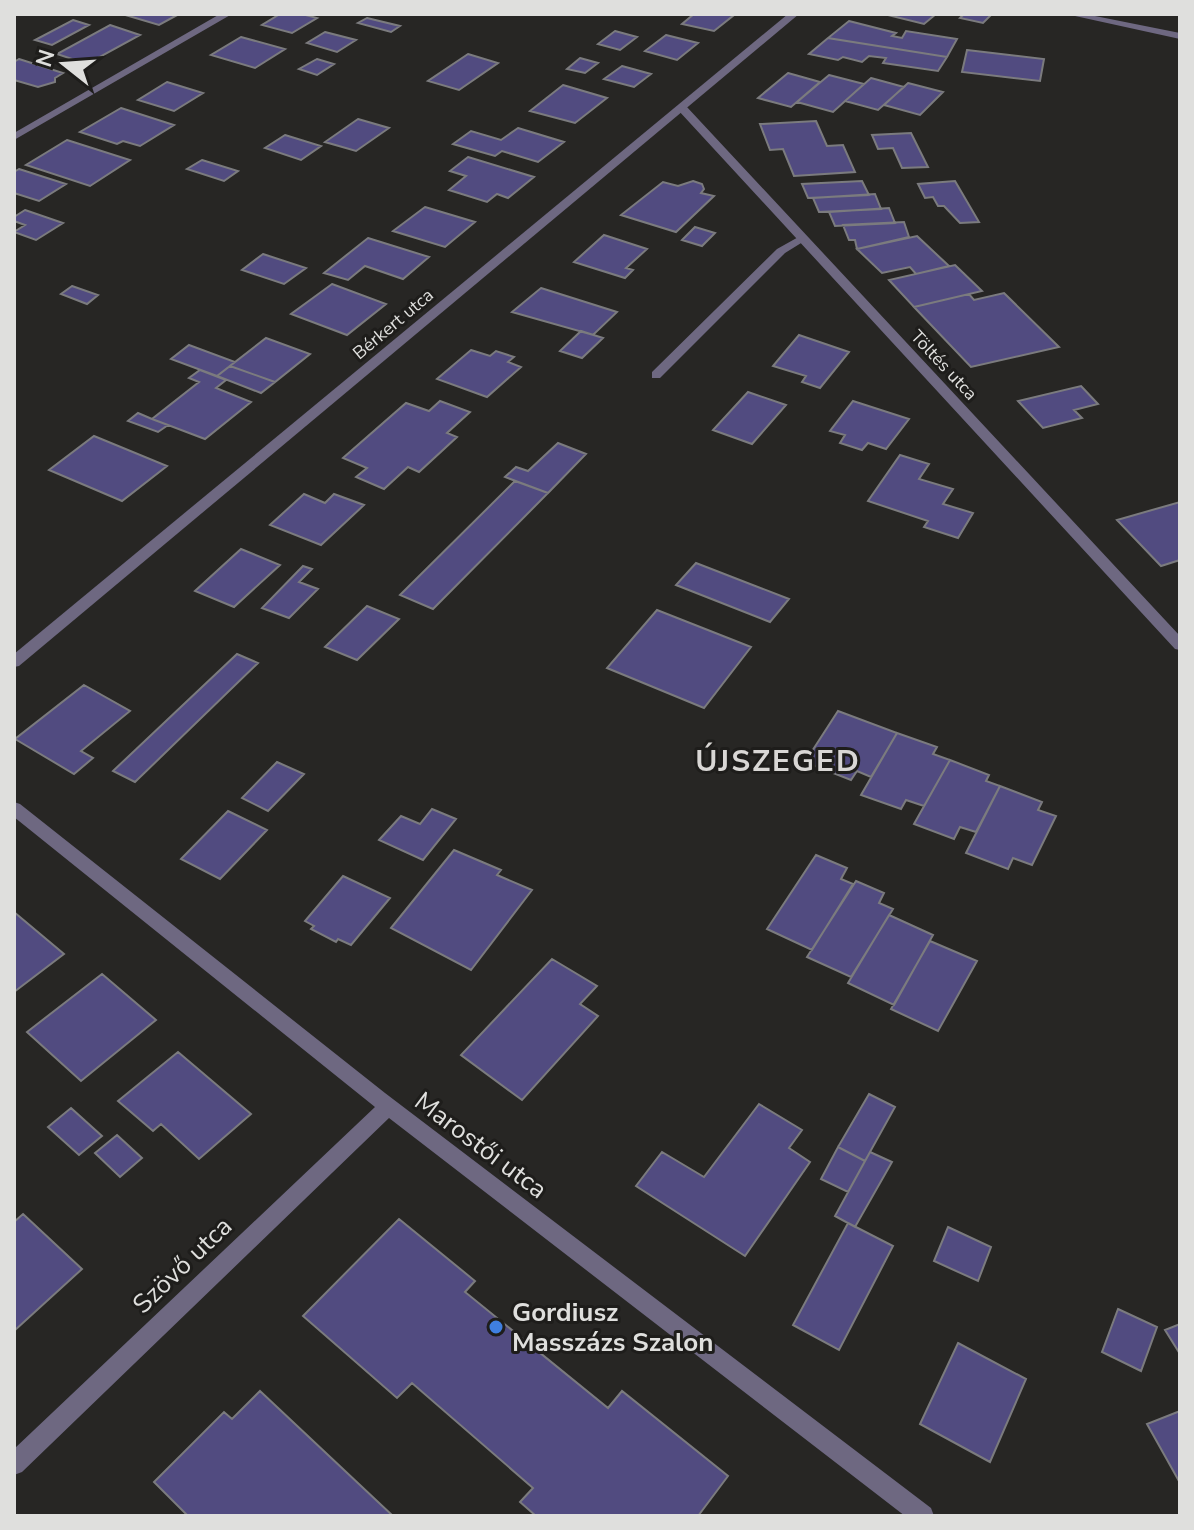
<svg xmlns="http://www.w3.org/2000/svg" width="1194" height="1530" font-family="'Nunito Sans',sans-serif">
<rect width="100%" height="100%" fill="#272624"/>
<path fill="#514b80" stroke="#7b7b7e" stroke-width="2" d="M122,14H179L159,25Z
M280,14H302L317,18L292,33L262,25Z
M694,14H731L734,15L714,31L682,24Z
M884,14H936L924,24Z
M964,14H992L983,23L960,18Z
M367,18L400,26L391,32L358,23Z
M73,20L89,25L52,45L35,40Z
M849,21L896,33L892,36L902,38L906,31L957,39L947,57L828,38Z
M110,25L140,35L87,64L57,54Z
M615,31L637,37L620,50L598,44Z
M325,32L356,40L337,52L307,43Z
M666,35L698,43L677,60L645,51Z
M241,37L285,49L255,68L211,55Z
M828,38L947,57L938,71L883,63L886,58L869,56L862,62L843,57L838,60L809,54Z
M967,50L1044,59L1040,81L962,72Z
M468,54L498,63L459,90L428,81Z
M580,58L598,63L585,73L567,69Z
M19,59L63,73L55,78V82L38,87L14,80V62Z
M317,59L334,64L317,75L299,69Z
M622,66L651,74L634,87L604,79Z
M788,73L820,82L791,107L758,98Z
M829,75L864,84L833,112L797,102Z
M871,78L904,87L878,110L845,101Z
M167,82L203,93L174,111L138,100Z
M908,83L943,92L920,115L884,105Z
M563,85L607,98L575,123L530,111Z
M121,108L174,125L140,146L123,141L117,144L80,132Z
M358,119L389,128L356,151L325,142Z
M816,121L827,146L843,145L855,172L794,176L783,149L770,150L760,124Z
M518,128L564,142L538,162L502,151L495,156L453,144L471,131L501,140Z
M911,133L928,167L902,168L893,148L878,149L872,135Z
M285,135L321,146L301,160L265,148Z
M67,140L130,160L90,186L26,165Z
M468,157L534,177L508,198L497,194L487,202L449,190L466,176L450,171Z
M202,160L238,171L224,181L187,169Z
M19,169L66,184L39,201L14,193V172Z
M693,181L702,184L704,189L701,193L714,196L676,232L621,215L663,182L678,186Z
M862,181L869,195L808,198L802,184Z
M955,181L979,222L960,223L944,206H938L933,197L925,198L918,184Z
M875,194L881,209L819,212L813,198Z
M425,207L475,222L445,247L393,231Z
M889,208L895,223L835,226L829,212Z
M25,210L63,223L36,240L14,232L25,225L14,221V217Z
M904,222L909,237L857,249L855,240H849L843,225Z
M695,227L715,233L702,246L682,240Z
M604,235L647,249L626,268L633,270L625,278L574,262Z
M917,236L949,266L916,274L910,267L882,273L857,249Z
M368,238L429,257L403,279L365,266L348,280L324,273Z
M263,254L306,268L284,284L242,270Z
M955,265L982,291L914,307L889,280Z
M332,284L386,304L347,335L291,314Z
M72,286L98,295L87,304L61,294Z
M541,288L617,312L593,335L512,312Z
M1004,293L1059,347L971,367L914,307L969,294L974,300Z
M581,331L603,338L582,358L560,351Z
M799,335L849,352L820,388L802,382L806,376L773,366Z
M266,338L310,354L275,382L230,366Z
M189,345L235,362L217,376L171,359Z
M471,350L490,356L496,351L514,357L508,362L521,367L487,397L437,379Z
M230,366L275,382L261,393L217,376Z
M200,370L226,380L216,388L251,402L205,439L152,419L199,382L189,378Z
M1081,386L1098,404L1074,410L1082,418L1043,428L1018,401Z
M748,392L786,405L752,444L713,430Z
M440,401L470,412L447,433L457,437L419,472L408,467L384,489L356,477L367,468L343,458L406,403L429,411Z
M853,401L909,419L886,449L868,443L862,450L840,443L845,435L830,431Z
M138,413L152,419L168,425L158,432L128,421Z
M94,436L167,466L122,501L49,470Z
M558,443L586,454L548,493L505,477L516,467L528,471Z
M900,455L929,464L919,479L953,489L943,504L973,513L958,538L924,527L928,521L868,501Z
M515,481L548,493L433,609L400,595Z
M304,494L325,503L334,494L364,505L321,545L270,525Z
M1180,502V560L1161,566L1117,520Z
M241,549L280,565L234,607L195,591Z
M696,563L789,599L770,622L676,585Z
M303,566L312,569L299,582L318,589L289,618L262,608Z
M367,606L399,619L357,660L325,647Z
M657,610L751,647L704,708L607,668Z
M237,654L258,663L135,782L113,771Z
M84,685L130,711L81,751L93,758L74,774L15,739Z
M838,711L897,733L871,777L857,771L851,780L805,762Z
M897,733L937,747L933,754L950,760L924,806L906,800L901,809L861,795Z
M950,760L989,775L986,781L1000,786L976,832L960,827L954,839L914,824Z
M277,762L304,774L268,811L242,798Z
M1000,786L1042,802L1038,810L1056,816L1032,865L1013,858L1008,869L966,853Z
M432,809L456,819L423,860L379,840L401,816L420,824Z
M228,811L267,830L220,879L181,859Z
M454,850L501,870L497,875L532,890L471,970L391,928Z
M816,855L847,868L841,879L853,884L812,950L767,929Z
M343,876L390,898L351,945L338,939L336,942L311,929L314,926L305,921Z
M856,881L884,893L879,903L893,909L851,977L807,957Z
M14,912L64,954L14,992Z
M889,915L933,935L894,1005L848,983Z
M930,941L977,961L938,1031L891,1009Z
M552,959L597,986L580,1004L598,1016L522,1100L461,1055Z
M102,974L156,1020L81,1081L27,1032Z
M178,1052L251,1114L199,1159L161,1124L153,1131L118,1101Z
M869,1094L895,1107L865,1161L838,1147Z
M759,1104L802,1130L789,1148L810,1162L745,1256L636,1186L662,1152L704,1177Z
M71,1108L102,1136L79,1155L48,1127Z
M117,1135L142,1158L120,1177L95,1153Z
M838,1147L865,1161L848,1192L821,1179Z
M870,1152L892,1162L855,1227L835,1216Z
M23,1214L82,1269L14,1331V1222Z
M399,1219L475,1281L465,1292L608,1408L622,1391L728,1476L698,1516H536L520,1502L533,1488L412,1383L397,1398L303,1316Z
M848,1223L893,1246L839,1350L793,1325Z
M948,1227L991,1247L978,1281L934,1261Z
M1118,1309L1157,1327L1141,1371L1102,1352Z
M1180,1324V1354L1165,1330Z
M958,1343L1026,1379L990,1462L920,1424Z
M260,1391L393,1516H188L154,1482L224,1412L232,1419Z
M1180,1411V1483L1147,1424Z"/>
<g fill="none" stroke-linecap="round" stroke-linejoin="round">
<path fill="#6e6881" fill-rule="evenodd" d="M802,235L808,238L806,240L785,253L660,378H652V372L777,249Z"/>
<path fill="#6e6881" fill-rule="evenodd" d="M220,14H232L14,140V133Z
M1066,14H1085L1180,33V39Z
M678,106H686L1180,636V650L1175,649L678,110Z
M14,802L20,804L385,1093L931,1508L934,1516H905L389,1118L22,1472L14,1475V1449L375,1107L14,817Z"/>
<path fill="#6e6881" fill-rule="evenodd" d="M788,14H799L19,666L14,667V654Z"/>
</g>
<circle fill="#3f7fe0" stroke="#1e1d1b" stroke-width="3" cx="496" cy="1327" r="8"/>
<g text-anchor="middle" stroke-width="6" stroke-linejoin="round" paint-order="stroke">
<g font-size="18" fill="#dfdfdd" stroke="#1e1d1b">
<text transform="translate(393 324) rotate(-40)" y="6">Bérkert utca</text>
<text transform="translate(944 365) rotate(47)" y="6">Töltés utca</text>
</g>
<g font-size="26" fill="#dfdfdd" stroke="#1e1d1b">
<text transform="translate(481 1145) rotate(37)" y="9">Marostői utca</text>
<text transform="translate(182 1265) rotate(-44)" y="9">Szövő utca</text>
</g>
<g font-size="26" font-weight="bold" fill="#dfdfdd" stroke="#1e1d1b" text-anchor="start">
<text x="512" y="1321">Gordiusz<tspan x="512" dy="30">Masszázs Szalon</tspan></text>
</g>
<g font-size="30" font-weight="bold" letter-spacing="2" fill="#d9d7d5" stroke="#1e1d1b">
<text x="778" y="771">ÚJSZEGED</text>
</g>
</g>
<rect width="1194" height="1530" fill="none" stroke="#dfdfdd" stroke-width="32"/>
<g transform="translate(64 64) rotate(287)" stroke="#1e1d1b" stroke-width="6" paint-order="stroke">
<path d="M0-6L14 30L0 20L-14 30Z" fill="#dfdfdd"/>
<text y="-12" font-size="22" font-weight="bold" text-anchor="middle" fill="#dfdfdd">N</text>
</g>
</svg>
